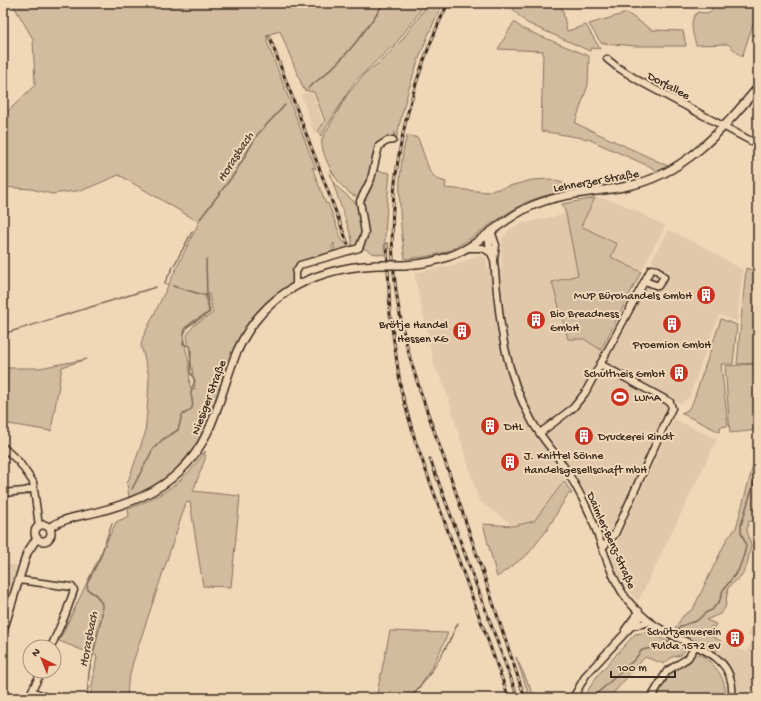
<svg xmlns="http://www.w3.org/2000/svg" width="761" height="701" font-family="'Gochi Hand',sans-serif">
<rect width="100%" height="100%" fill="#f0d7b8"/>
<filter id="ink" filterUnits="userSpaceOnUse"><feTurbulence type="fractalNoise" baseFrequency=".025" numOctaves="2"/><feDisplacementMap in="SourceGraphic" scale="8" xChannelSelector="R" yChannelSelector="G"/><feConvolveMatrix kernelMatrix="1 2 1 2 8 2 1 2 1" color-interpolation-filters="sRGB"/></filter>
<g filter="url(#ink)">
<path fill="#e1c8ab" d="M312,91L323,122L314,134L301,94Z
M595,198H601L620,203L665,226L641,272L611,257L617,244L581,226Z
M566,214L578,276L584,339L609,355L655,267L652,259L669,230L702,246L743,270L737,321L719,315L689,397L681,404L673,400L613,529L603,539L589,502L576,478H565L534,521L514,526L479,501L448,397L441,378L435,368L414,273L453,265L480,255L486,258L488,269H501L502,239L509,230L519,224Z
M674,419L717,439L638,602L622,582L610,556Z
M3,563L18,566L3,617Z
M753,623L758,625V698H752L736,690L729,666L716,652L721,641L747,652L753,639L755,640L756,638L747,635Z"/>
<path fill="#d2bb9f" stroke="#86725e" fill-rule="evenodd" d="M16,3H426L398,41L355,81L321,136L318,131L325,121L314,92L304,90L280,31L267,35V42L316,169L312,167L326,204L328,203L342,240L349,247L352,245V239L329,171L336,186L358,205L363,232L355,247L335,253L334,243L332,246L333,252L310,258L294,267L293,275L294,283C271,297 251,315 239,339C227,361 223,385 215,409C200,451 171,482 129,497L127,484L145,434L148,398L149,376L141,345L143,337L199,222L119,175L83,190L52,194L31,189L3,187V116L35,85L33,39L14,6ZM205,294H209L213,313L194,325L187,335L195,389L190,387L189,363L183,336L190,323L209,312Z
M429,3H443C421,47 405,94 396,141H393L395,132L392,139L376,143L377,145L374,148L369,180L359,197C342,196 319,154 322,139L347,95L364,74L380,62L402,40Z
M510,3H561L567,31L586,25L600,49L591,48L590,51L527,23L516,13Z
M715,3H758V9L742,57L728,44L696,45C693,34 688,20 698,12C709,14 711,13 715,3Z
M627,13L652,30L683,31L686,46H636L601,43L589,24Z
M514,22L523,29L589,56L588,85L575,123L668,166L657,172L653,168L588,139L541,131L543,51L498,49Z
M407,135L418,138L430,172L437,179L446,182L445,188L487,192L532,180L550,179L581,189C563,192 543,195 527,202C498,216 474,240 445,252C433,256 418,258 405,259C399,219 396,175 407,135Z
M374,170L390,173L387,204L384,255L372,253L362,247V204L370,190Z
M595,198L581,226L617,244L611,257L641,272L601,350L584,339H568L552,282L578,275L566,214L562,204Z
M746,268L758,272V363L737,364Z
M721,319L737,325L733,364H721L728,426L720,427V432L681,413L688,410L693,402Z
M87,359L62,367L51,431L3,423V368H39Z
M758,364V430L730,433L725,366Z
M205,451V459L193,491L240,496L231,587L203,586L190,502L186,503L133,662L128,683L127,698H90L97,656L59,641L116,522L129,516L128,509C162,496 185,482 205,451Z
M758,453V523L749,521L747,530L751,546L747,565L742,575L728,588L725,608L720,614L706,620L716,624L714,628L711,626L708,634L721,641L716,652L688,638L672,633L683,616L693,609L727,539L736,528L756,455Z
M564,481L572,494H568L547,530L528,554L497,577L483,524L514,526L534,521Z
M390,631L448,633C440,653 425,683 409,698H376Z
M648,632L685,650L681,655L672,657L664,664L645,657L609,698H583L597,676L635,634Z
M694,652C714,661 726,676 726,698H656L672,671L690,662Z
M516,657L535,698H530Z"/>
<g fill="none" stroke-linecap="round" stroke-linejoin="round">
<path stroke="#7c6956" stroke-width="1.5" d="M308,88C344,61 359,40 384,3
M200,219L235,173L257,135L285,105
M206,259L207,296
M167,284H164L192,232
M3,334L156,287
M132,489L153,449L162,440L178,430L182,415C196,408 193,407 191,394C191,390 193,385 195,381L190,372L191,349L190,346L183,344L185,328L210,312L207,296L173,286
M674,635C682,623 684,625 696,621C702,618 703,612 712,610L720,600L723,590L738,571L744,555L746,545L741,532V525L758,469
M87,698L89,672L102,615V604L96,595L88,590L87,584L100,558L112,523
M411,698C430,676 446,650 458,623
M592,698L634,660L642,650L665,645L672,638"/>
<g stroke="#3b2a1e" stroke-width="9">
<path id="minor" d="M607,59L617,67L641,82L751,141
M491,231L496,245L494,260C499,319 503,370 533,423C541,437 552,449 561,462C571,477 580,493 588,510C602,540 608,577 630,603C640,615 654,626 668,633C697,649 736,654 732,698
M487,234L491,253L494,260
M468,248H483L491,253
M296,285V272L300,265L359,248L365,233L360,201L371,179L379,146L387,141L393,140
M600,364L670,402L672,408L615,534L603,547
M540,433L573,408L585,393L651,269L657,270L664,277L658,286L645,281
M3,447L19,462L33,482L39,526
M3,493L24,491L34,488
M19,580L72,587L74,590L67,610
M758,610V619
M632,626L650,622
M625,630L639,611
M51,647L66,613
M32,691L48,698
M28,698L42,671
M573,698L586,675L642,615
M651,698L667,671L688,658L696,645"/>
</g>
<g stroke="#3b2a1e" stroke-width="10">
<path id="major" d="M404,265C430,264 457,256 478,241C495,229 510,216 529,207C559,193 591,193 623,187C682,177 722,131 758,87
M35 533a8 8 0 1 1 16 0a8 8 0 1 1-16 0Z
M49,528C63,518 81,516 97,512C128,504 157,493 180,471C210,443 218,404 231,367C254,299 308,268 377,265
M3,631L27,553L37,538"/>
</g>
<use href="#minor" stroke="#f0d7b8" stroke-width="6"/>
<use href="#major" stroke="#f0d7b8" stroke-width="7"/>
<g stroke="#3b2a1e" stroke-width="3">
<path id="rail" d="M448,3C400,103 378,215 402,325C413,378 434,429 452,481C476,553 501,626 525,698
M269,36L348,244
M387,244L390,314L401,390L415,440L429,479L509,698
M430,459L518,698"/>
</g>
<use href="#rail" stroke="#f0d7b8" stroke-width="1.5" stroke-dasharray="4.5" stroke-linecap="butt"/>
<g stroke="#3b2a1e" stroke-width="10" stroke-linecap="butt">
<path id="major-bridge" d="M377,265H404"/>
</g>
<use href="#major-bridge" stroke="#f0d7b8" stroke-width="7"/>
</g>
</g>
<defs>
<g id="building-disc" transform="scale(1)"><circle r="9.5" fill="#c8321e" stroke="#f0d7b8"/><path d="M-4-6H4V6H1V3H-1V6H-4ZM-2.5-4.3h1.7v1.8h-1.7ZM.8-4.3h1.7v1.8H.8ZM-2.5-1h1.7V.8h-1.7ZM.8-1h1.7V.8H.8Z" fill="#fff"/></g>
<g id="stadium-disc" transform="scale(1)"><circle r="9.5" fill="#c8321e" stroke="#f0d7b8"/><path d="M0-5a6.5 5 0 1 0 0 10a6.5 5 0 1 0 0-10ZM-3.5-1.8h7v3.6h-7Z" fill="#fff"/></g>
</defs>
<g fill-rule="evenodd">
<use href="#building-disc" x="706" y="295"/>
<use href="#building-disc" x="536" y="320"/>
<use href="#building-disc" x="672" y="324"/>
<use href="#building-disc" x="462" y="331"/>
<use href="#building-disc" x="679" y="373"/>
<use href="#stadium-disc" x="620" y="397"/>
<use href="#building-disc" x="490" y="426"/>
<use href="#building-disc" x="584" y="436"/>
<use href="#building-disc" x="510" y="462"/>
<use href="#building-disc" x="735" y="638"/>
</g>
<g text-anchor="middle" stroke-width="4" stroke-linejoin="round" paint-order="stroke">
<g font-size="12" fill="#3b2a1e" stroke="#f0d7b8">
<text transform="translate(669 85) rotate(28)" y="4">Dorfallee</text>
<text transform="translate(596 180) rotate(-10)" y="4">Lehnerzer Straße</text>
<text transform="translate(208 397) rotate(-69)" y="4">Niesiger Straße</text>
<text transform="translate(612 540) rotate(66)" y="4">Daimler-Benz-Straße</text>
</g>
<g font-size="12" fill="#3b2a1e" stroke="#f0d7b8" text-anchor="start">
<text x="692" y="299" text-anchor="end">MUP Bürohandels GmbH</text>
<text x="550" y="317">Bio Breadness<tspan x="550" dy="14">GmbH</tspan></text>
<text x="448" y="328" text-anchor="end">Brötje Handel<tspan x="448" dy="14">Hessen KG</tspan></text>
<text x="672" y="348" text-anchor="middle">Proemion GmbH</text>
<text x="665" y="377" text-anchor="end">Schultheis GmbH</text>
<text x="634" y="401">LUMA</text>
<text x="504" y="430">DHL</text>
<text x="598" y="440">Druckerei Rindt</text>
<text x="524" y="459">J. Knittel Söhne<tspan x="524" dy="14">Handelsgesellschaft mbH</tspan></text>
<text x="721" y="635" text-anchor="end">Schützenverein<tspan x="721" dy="14">Fulda 1572 eV</tspan></text>
</g>
<g font-size="13" font-style="italic" fill="#564436" stroke="#f0d7b8">
<text transform="translate(234 156) rotate(-57)" y="5">Horasbach</text>
<text transform="translate(87 639) rotate(-79)" y="5">Horasbach</text>
</g>
</g>
<rect width="761" height="701" fill="none" stroke="#f0d7b8" stroke-width="16"/>
<rect x="8" y="8" width="745" height="685" fill="none" stroke="#3b2a1e" stroke-width="1.5" filter="url(#ink)"/>
<g transform="translate(42 659) rotate(317)"><circle r="19" fill="#f0d7b8" stroke="#a8927a"/>
<path d="M0-3L7 15L0 10L-7 15Z" fill="#c8321e"/>
<text y="-6" font-size="11" font-weight="bold" text-anchor="middle" fill="#3b2a1e">N</text>
</g>
<path d="M611 671v6h64v-6" fill="none" stroke="#3b2a1e" stroke-width="2"/>
<text x="617" y="671" font-size="12" fill="#3b2a1e" stroke="#f0d7b8" stroke-width="3" paint-order="stroke">100 m</text>
</svg>
